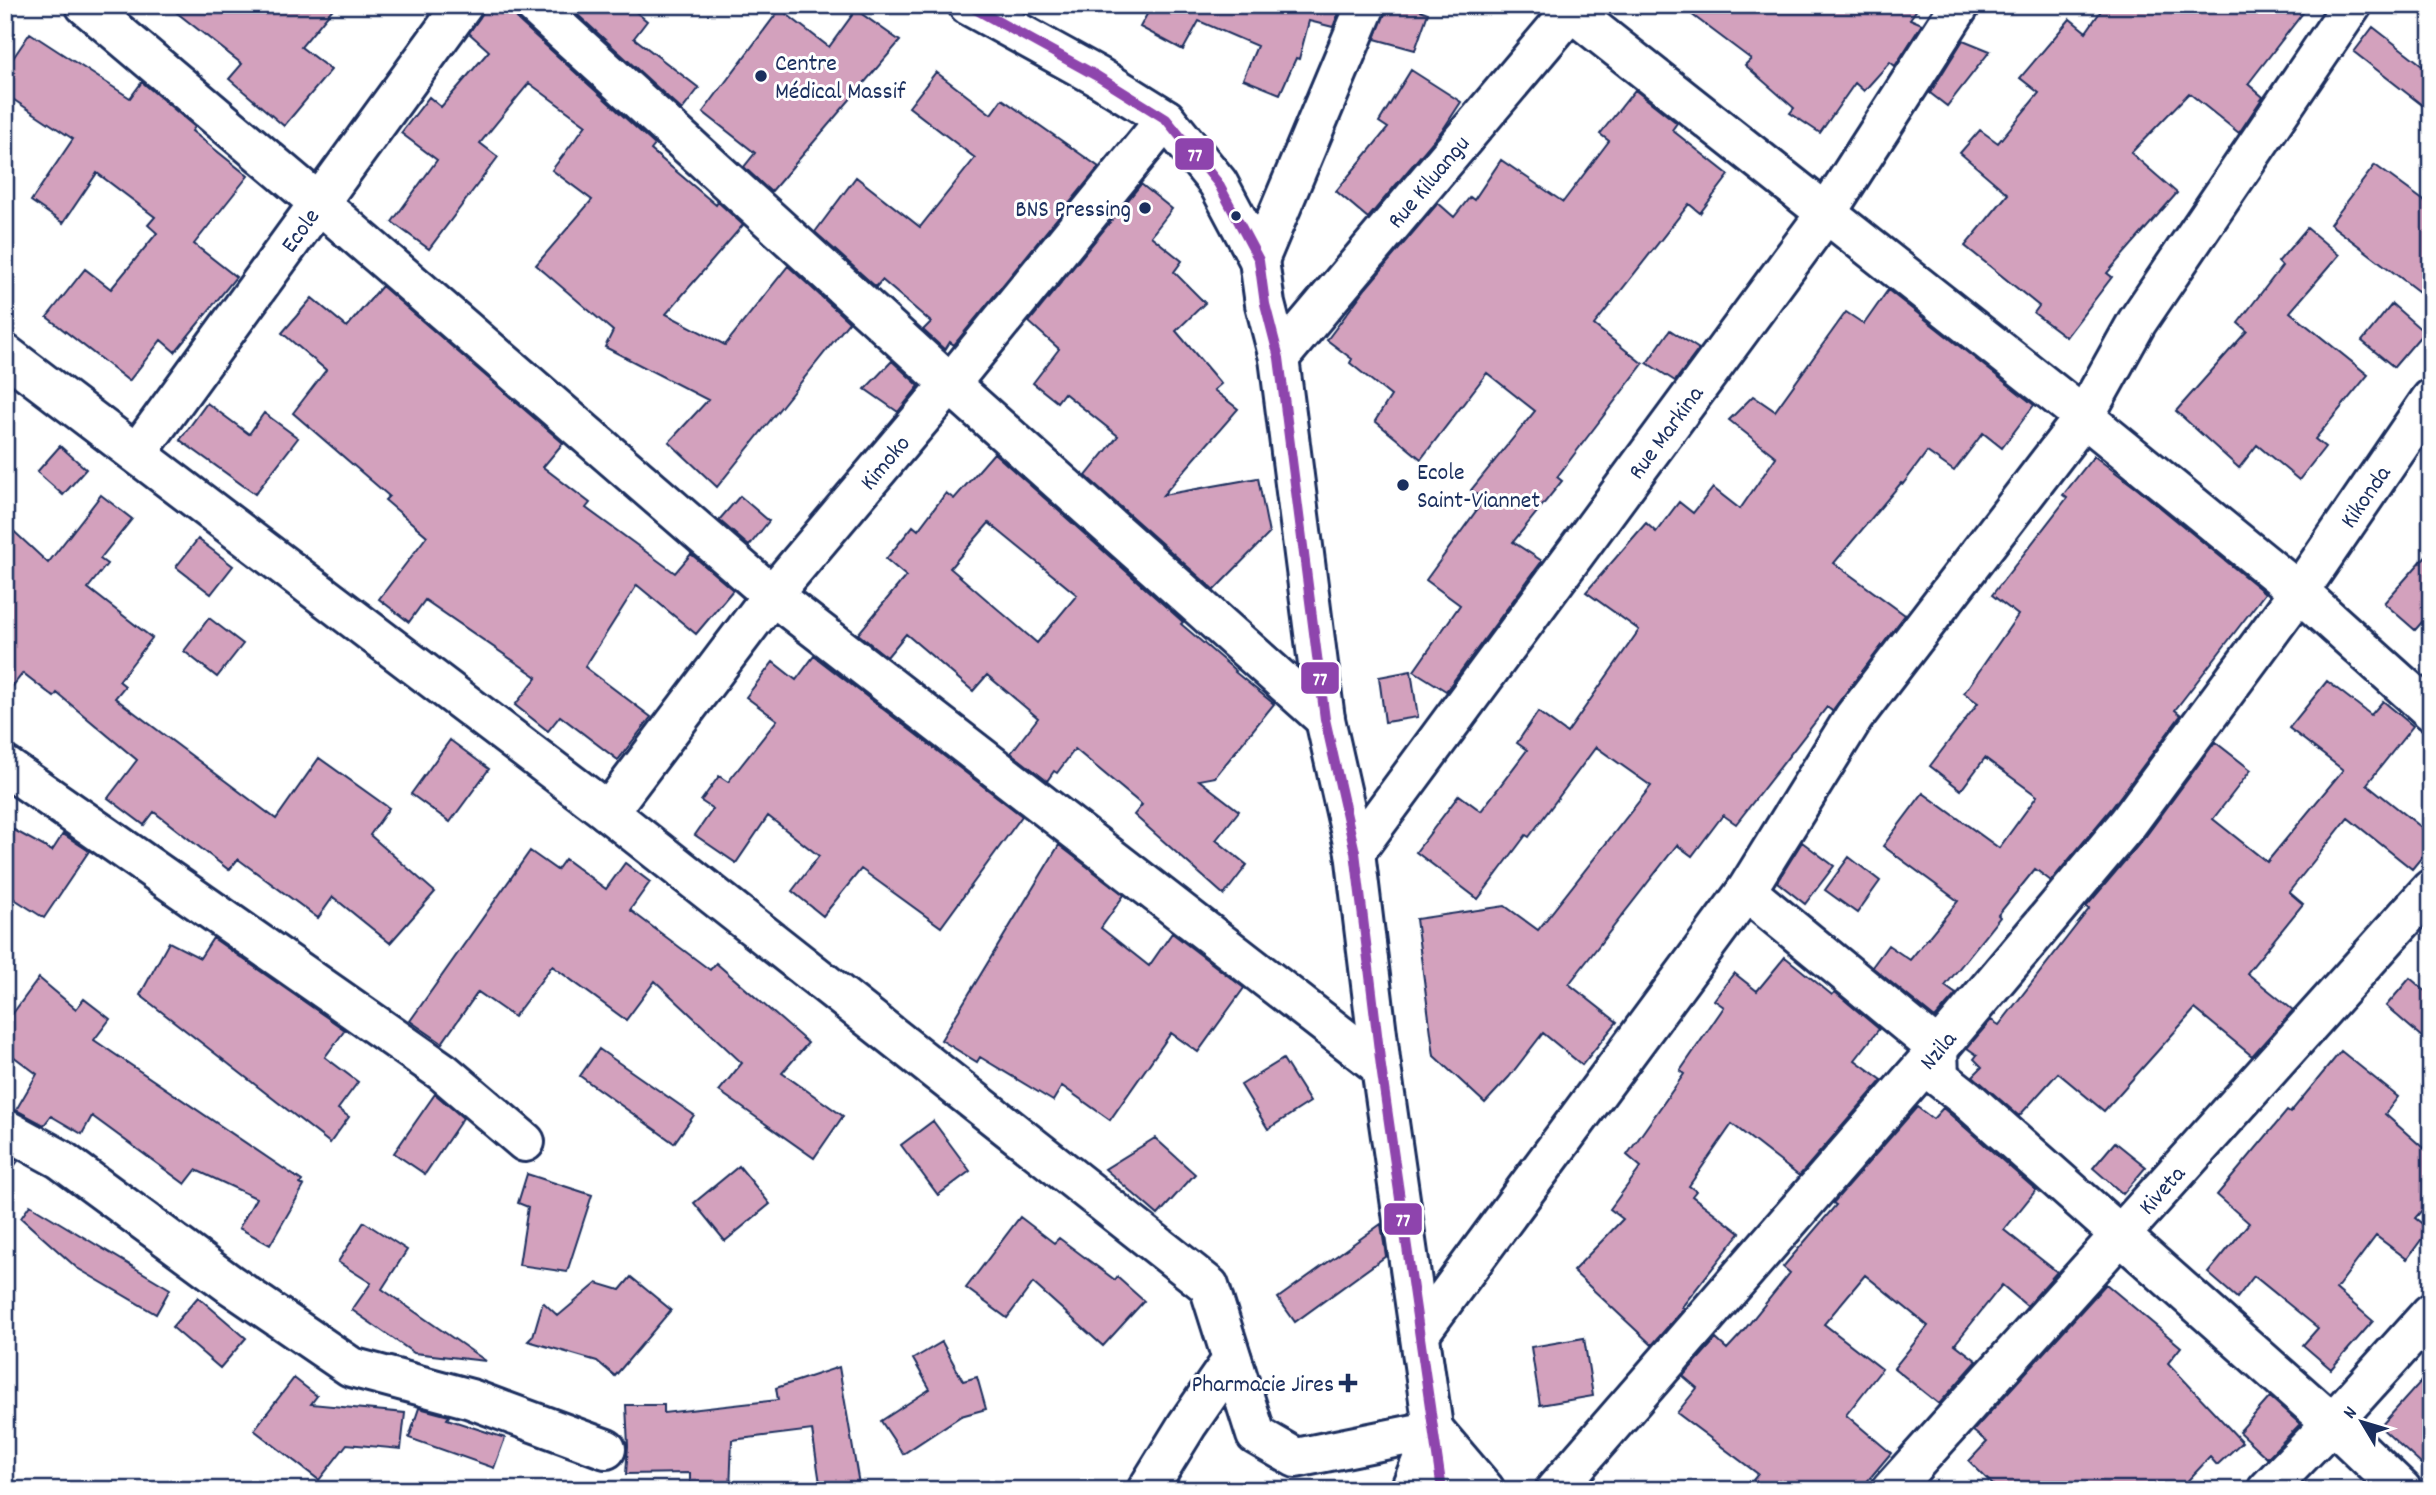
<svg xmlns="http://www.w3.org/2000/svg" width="2436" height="1495" font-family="Dekko,sans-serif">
<rect width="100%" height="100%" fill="#fff"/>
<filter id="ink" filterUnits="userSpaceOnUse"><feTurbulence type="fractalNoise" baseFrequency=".0143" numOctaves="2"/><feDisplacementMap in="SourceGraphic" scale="14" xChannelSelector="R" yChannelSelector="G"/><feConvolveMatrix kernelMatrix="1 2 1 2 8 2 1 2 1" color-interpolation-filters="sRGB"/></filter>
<g filter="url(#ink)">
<path fill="#d3a1bd" stroke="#1b2f5e" stroke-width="2" fill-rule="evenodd" d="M167,5H336L301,47L331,70L284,126L229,79L242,64Z
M487,5H513V12L519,21L655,145L651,150L716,205L718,202L743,225L666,314L725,345L788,266L849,322L717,487L669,442L708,400L605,347L613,331L536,265L592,200L552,170L586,125L529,83L480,143L498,157L429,249L392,222L437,160L401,133L429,97L441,107L489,51L469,33Z
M567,5H627L647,21L634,38L699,88L682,110Z
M1152,5H1342L1333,27L1309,21L1299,59L1296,58L1280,94L1243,79L1257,46L1199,21L1183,50L1140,27Z
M1387,5H1407L1428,13L1415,50L1375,39Z
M1679,5H1920L1910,19L1922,24L1895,66L1890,62L1864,91L1855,83L1820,133L1790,113L1794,108L1745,65L1751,59Z
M2105,5H2309L2248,84L2263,97L2239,133L2189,93L2131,153L2177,193L2107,273L2112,277L2066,337L2034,313L2039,306L1965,246L2008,194L1960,153L1980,130L1998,143L2039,93L2020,78L2070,19L2086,32Z
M780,9L829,47L856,10L900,41L771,192L744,167L755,153L703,112Z
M2373,27L2431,72V112L2354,52Z
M30,33L130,98L142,82L195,127L192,131L248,176L194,244L236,277L175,352L161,340L129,381L47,317L85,269L111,289L157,233L148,225L155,217L97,173L63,223L31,201L73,139L5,94V70Z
M1963,40L1990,51L1947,106L1930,93Z
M1411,70L1461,102L1444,128L1368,218L1336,191L1388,128L1379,122Z
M936,72L991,114L1002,99L1099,167L954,345L950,342L945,350L923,330L931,322L882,280L876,287L815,232L856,177L920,227L975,158L909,107Z
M1635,90L1677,123L1672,130L1729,175L1700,213L1689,204L1594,325L1643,364L1557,477L1562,481L1513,542L1542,561L1446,691L1414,671L1460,605L1426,580L1484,500L1471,490L1535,411L1487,373L1421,459L1375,421L1391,396L1350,363L1352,359L1327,340L1366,288L1438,203L1454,217L1470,197L1474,200L1501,160L1563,202L1609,141L1600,134Z
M2375,165L2431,206V301L2330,224Z
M1141,184L1172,209L1151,236L1182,261L1174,272L1205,303L1176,331L1221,384L1214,390L1238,409L1163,495L1258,478L1269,534L1214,590L1086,476L1118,436L1064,393L1057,402L1033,383L1059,349L1029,322Z
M2307,228L2339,255L2290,312L2368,375L2315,439L2325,447L2299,480L2257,445L2239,468L2176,411L2247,331L2238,323L2282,266L2278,262Z
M382,286L563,443L543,467L590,503L586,508L675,573L691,554L733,590L696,634L637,585L585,667L651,717L618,760L560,716L548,731L515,705L537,677L425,600L409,622L379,599L427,536L385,500L389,496L293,413L326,370L282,333L312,298L347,327Z
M1888,290L2034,405L2002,448L1983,433L1954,471L1927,452L1903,484L1901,483L1834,563L1905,615L1832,711L1827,707L1736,824L1723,815L1692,856L1677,845L1569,984L1617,1022L1582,1065L1543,1033L1509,1077L1485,1103L1434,1056L1416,919L1505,906L1538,930L1651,786L1596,747L1529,837L1526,835L1478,899L1416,852L1459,795L1481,811L1527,750L1517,743L1538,712L1567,733L1639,630L1586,592L1646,523L1656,532L1679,502L1693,513L1713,488L1740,509L1776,457L1729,420L1753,396L1775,411L1846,312L1864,324Z
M2392,304L2424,332L2394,367L2362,341Z
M1670,330L1699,349L1675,381L1647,363Z
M892,361L919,386L898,412L865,389Z
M207,403L249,434L264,413L298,438L255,494L180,440Z
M60,446L86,469L63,495L37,472Z
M994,453L1183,622L1181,624L1236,671L1235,672L1274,704L1215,777L1199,780L1239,811L1216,840L1247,865L1224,895L1134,815L1142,805L1075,749L1057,773L1054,771L1047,781L1011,753L1038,718L987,675L973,691L906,634L887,657L858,634L906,576L886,559L913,526L918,530L946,493L954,499ZM989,523L1077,595L1037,643L950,568Z
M2094,456L2144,494L2265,593L2175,710L2181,715L2111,809L2051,881L2035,869L1998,915L2000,917L1945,986L1956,994L1935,1018L1872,967L1888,945L1910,960L1958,901L1883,846L1923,793L1999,848L2037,796L1985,758L1961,790L1930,766L1978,703L1964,693L2018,615L1992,595L2067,498L2063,495Z
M101,495L132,519L100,559L107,564L88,588L152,638L119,681L125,686L115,698L276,819L319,758L389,808L370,835L435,892L390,943L333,897L318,918L238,859L229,870L154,812L144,825L108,798L137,760L57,693L54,697L23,673L5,696V523L48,563Z
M740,496L769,521L749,546L719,520Z
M198,539L233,566L211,594L176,567Z
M2431,550V612L2415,630L2384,603Z
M209,618L243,644L217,677L184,651Z
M814,656L1022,816L941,927L861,869L823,916L792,891L819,856L768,816L736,863L695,835L713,809L701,801L719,776L728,782L777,720L746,697L773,662L796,680Z
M1411,671L1418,717L1385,722L1379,677Z
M2327,681L2371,715L2383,701L2413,726L2367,784L2431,835V846L2412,869L2348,818L2289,892L2303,904L2247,973L2293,1010L2252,1056L2195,1009L2104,1111L2058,1073L2019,1116L1973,1076L1982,1067L1974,1059L1977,1055L1967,1048L1991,1020L1999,1025L2089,909L2086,907L2146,836L2215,742L2251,770L2213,819L2267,862L2343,770L2289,728Z
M450,740L489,769L450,822L411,794Z
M5,825L52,851L63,834L89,851L44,918L5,893Z
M1802,842L1834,866L1805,904L1777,882Z
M1059,845L1124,895L1101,928L1149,966L1172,933L1244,988L1198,1052L1171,1033L1110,1120L1062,1086L1053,1101L980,1057L977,1062L941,1040Z
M530,851L557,870L565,859L606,889L625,863L650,882L630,910L710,970L716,963L808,1043L782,1073L843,1116L814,1158L719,1091L742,1063L655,981L626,1020L552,966L514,1017L478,992L442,1043L410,1021Z
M1849,857L1880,881L1857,913L1825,890Z
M213,938L345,1030L325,1057L358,1082L338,1109L349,1117L330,1143L140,995L169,942L200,958Z
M1785,957L1832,995L1835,992L1879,1029L1855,1060L1882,1080L1799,1176L1732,1124L1689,1186L1696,1191L1692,1196L1740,1233L1682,1307L1684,1308L1652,1345L1573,1271L1623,1219L1610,1209L1641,1167L1627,1155L1684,1074L1680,1071L1724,1007L1714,1000L1734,973L1757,991Z
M39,978L76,1009L84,999L110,1019L94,1040L302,1181L300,1184L304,1186L270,1245L239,1228L256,1198L196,1170L185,1184L92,1116L82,1134L51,1116L44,1125L16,1110L37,1074L5,1050V1024Z
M2410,978L2431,996V1045L2386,1006Z
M599,1049L694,1115L674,1143L580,1076Z
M2341,1051L2398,1097L2385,1114L2431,1155V1200L2415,1218L2429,1229L2407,1259L2376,1236L2336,1289L2373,1321L2331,1369L2303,1345L2318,1328L2254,1276L2237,1298L2208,1273L2249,1223L2217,1195L2287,1111L2290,1113Z
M1283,1059L1310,1102L1268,1129L1241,1085Z
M435,1094L463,1118L425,1174L394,1153Z
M1917,1107L1933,1119L1943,1108L2036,1190L2004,1230L2057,1272L2027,1306L2002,1285L1955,1344L1977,1361L1939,1404L1894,1368L1928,1326L1865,1275L1824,1324L1882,1369L1846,1415L1891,1453L1860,1490H1745L1758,1474L1677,1413L1697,1388L1683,1376L1716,1339L1727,1349L1741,1334L1790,1273L1783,1267L1836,1205L1833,1203Z
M933,1121L970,1171L938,1195L901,1145Z
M1155,1138L1195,1174L1158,1215L1105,1169Z
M2115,1142L2146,1167L2123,1194L2093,1168Z
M5,1154L18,1161L5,1178Z
M739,1166L770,1204L725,1241L694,1203Z
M527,1174L592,1195L567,1272L519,1265L528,1207L518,1203Z
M30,1205L170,1289L156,1314L77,1268L21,1218Z
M1020,1217L1054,1243L1059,1238L1115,1280L1117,1277L1144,1301L1103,1346L1033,1283L1007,1318L966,1288Z
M364,1222L407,1250L382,1289L486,1361L414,1353L352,1310L371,1283L338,1262Z
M1381,1224L1386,1256L1295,1322L1278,1298Z
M631,1277L671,1310L615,1376L597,1361L528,1341L533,1336L543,1302L558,1316L597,1283L620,1290Z
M2106,1284L2181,1347L2168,1363L2242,1442L2217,1465L2210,1457L2179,1490H1998L1969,1461L1987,1442L1973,1431Z
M198,1297L246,1338L220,1368L172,1327Z
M1584,1338L1593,1396L1540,1405L1531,1347Z
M942,1342L963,1381L977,1377L986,1409L961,1416L903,1454L881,1421L930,1389L913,1359Z
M839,1367L860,1490H821L812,1430L732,1440L730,1490H690V1473L626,1474L628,1446L626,1405H664V1413L778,1400L776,1388Z
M2431,1370V1473L2380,1427Z
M294,1378L317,1396L311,1404L405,1413L401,1449L347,1444L319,1480L254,1430Z
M2270,1397L2300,1424L2267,1458L2239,1432Z
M419,1408L449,1416L447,1419L505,1438L494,1468L409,1438Z"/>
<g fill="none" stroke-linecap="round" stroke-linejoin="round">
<g stroke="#1b2f5e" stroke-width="44">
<g id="minor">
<path d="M85,5L320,204L772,595L1381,1067"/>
<path d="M534,5L950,384L1325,719"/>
<path d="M968,5L1097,76L1166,119L1218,183L1259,260L1265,304L1279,358L1325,719L1355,852L1381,1067L1442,1490"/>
<path d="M1572,12L2084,417L2299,592L2431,711"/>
<path d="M1259,260L1366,5"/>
<path d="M5,354L608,812L1209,1286L1256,1435L1296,1458L1434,1430"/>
<path id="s1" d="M1279,358L1576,5"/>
<path id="s2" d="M137,453L463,5"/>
<path d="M5,766L443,1072L525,1142"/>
<path id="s3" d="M608,812L772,595L950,384L1166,119"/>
<path id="s4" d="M1355,852L1827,212L1960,5"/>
<path d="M1746,891L1938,1049L1939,1077L1967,1099L2332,1423L2402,1490"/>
<path d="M5,1129L60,1159L231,1285L351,1367L471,1399L606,1449"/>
<path d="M1420,1333L1746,891L1854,717L2084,417L2137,322L2352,5"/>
<path d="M1434,1430L1485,1490"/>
<path d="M1147,1490L1187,1425L1232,1360"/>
<path d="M1410,1490L1433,1433"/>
<path id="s5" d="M1555,1490L1938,1049L2128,823L2299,592L2431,399"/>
<path id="s6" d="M1891,1490L2431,889"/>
<path d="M2267,1490L2332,1423L2431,1313"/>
</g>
</g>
<use href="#minor" stroke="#fff" stroke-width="38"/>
<g stroke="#fff" stroke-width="16">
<path id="bus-1" d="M968,5L1097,76L1166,119L1218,183L1259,260L1265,304L1279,358L1325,719L1355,852L1381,1067L1442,1490"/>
</g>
<use href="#bus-1" stroke="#8e44ad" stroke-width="10"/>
</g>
</g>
<g fill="#1b2f5e" stroke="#fff" stroke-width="2.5">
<circle cx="761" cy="76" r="7"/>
<circle cx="1145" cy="208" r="7"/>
<circle cx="1236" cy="216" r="6"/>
<circle cx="1403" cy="485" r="7"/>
<path d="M1344.5 1372.5h7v7h7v7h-7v7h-7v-7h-7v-7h7z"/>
</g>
<g text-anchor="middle" stroke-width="6" stroke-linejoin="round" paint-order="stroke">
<g font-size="24" fill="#1b2f5e" stroke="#fff" text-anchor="start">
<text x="775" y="70">Centre<tspan x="775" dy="28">Médical Massif</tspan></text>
<text x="1131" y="216" text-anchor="end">BNS Pressing</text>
<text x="1417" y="479">Ecole<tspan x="1417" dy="28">Saint-Viannet</tspan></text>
<text x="1334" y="1391" text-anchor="end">Pharmacie Jires</text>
</g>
<g font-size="24" fill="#1b2f5e" stroke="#fff">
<text dy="8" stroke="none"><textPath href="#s1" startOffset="231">Rue Kiluangu</textPath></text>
<text dy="8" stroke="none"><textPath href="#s2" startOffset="276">Ecole</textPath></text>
<text dy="8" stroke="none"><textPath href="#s4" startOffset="522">Rue Markina</textPath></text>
<text dy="8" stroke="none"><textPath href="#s3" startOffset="446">Kimoko</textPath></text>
<text dy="8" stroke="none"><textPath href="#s5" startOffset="1283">Kikonda</textPath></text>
<text dy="8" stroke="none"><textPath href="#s5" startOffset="583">Nzila</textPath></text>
<text dy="8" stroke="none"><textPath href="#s6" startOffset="404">Kiveta</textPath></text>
</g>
</g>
<g stroke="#fff" stroke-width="2.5">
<rect x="1174" y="137" width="41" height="34" rx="7" fill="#8e44ad"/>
<rect x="1300" y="661" width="40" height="34" rx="7" fill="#8e44ad"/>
<rect x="1383" y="1202" width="40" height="34" rx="7" fill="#8e44ad"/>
</g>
<g font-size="19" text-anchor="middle" font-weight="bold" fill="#fff">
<text x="1195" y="161">77</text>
<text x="1320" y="685">77</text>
<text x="1403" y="1226">77</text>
</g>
<rect width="2436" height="1495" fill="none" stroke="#fff" stroke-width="28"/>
<rect x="14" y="14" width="2408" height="1467" fill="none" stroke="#1b2f5e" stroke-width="2.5" filter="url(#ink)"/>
<g transform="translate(2362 1422) rotate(308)" stroke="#ffffff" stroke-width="5" paint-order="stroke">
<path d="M0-5L12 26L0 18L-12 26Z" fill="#1b2f5e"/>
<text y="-10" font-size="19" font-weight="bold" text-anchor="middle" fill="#1b2f5e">N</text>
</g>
</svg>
